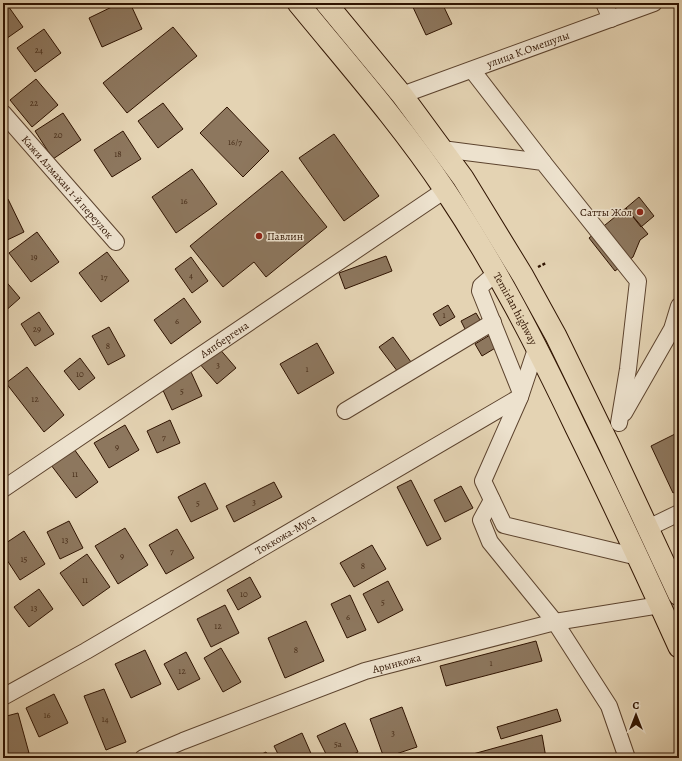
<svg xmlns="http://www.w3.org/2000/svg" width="682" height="761" font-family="Alegreya,serif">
<rect width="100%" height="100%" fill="#e4d3b3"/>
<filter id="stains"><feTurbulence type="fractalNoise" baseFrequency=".005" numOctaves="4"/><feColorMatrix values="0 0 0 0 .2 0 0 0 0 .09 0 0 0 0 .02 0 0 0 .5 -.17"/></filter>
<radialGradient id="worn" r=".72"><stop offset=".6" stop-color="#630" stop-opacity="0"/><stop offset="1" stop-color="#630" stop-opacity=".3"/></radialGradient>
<path fill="#8d775e" stroke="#2f1301" d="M6,3L23,27L3,41V5Z
M120,3H130L142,29L102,47L89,18Z
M411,3H442L452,24L426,35Z
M173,27L197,56L127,113L103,83Z
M44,29L61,53L35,72L17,48Z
M36,79L58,105L32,127L10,100Z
M163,103L183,129L158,148L138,121Z
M227,107L269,151L243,177L200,133Z
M63,113L81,140L53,159L35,131Z
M123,131L141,159L112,177L94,150Z
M334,134L379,196L344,221L299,158Z
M192,169L217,204L176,233L152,197Z
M282,171L327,227L266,277L254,262L223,287L190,246Z
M639,197L654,216L641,227L626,208Z
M8,199L24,232L3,242V201Z
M626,208L648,234L640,240L633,257L615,271L589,238Z
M37,232L59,262L31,282L9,253Z
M107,252L129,281L101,302L79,273Z
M386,256L392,271L345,289L339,273Z
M191,257L208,281L192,293L175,269Z
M3,278L20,298L3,313Z
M184,298L201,322L171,344L154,320Z
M448,305L455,317L440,326L433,314Z
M39,312L54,334L35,346L21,324Z
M476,313L483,325L467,333L461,321Z
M109,327L125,356L108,365L92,336Z
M490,335L497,347L482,356L475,344Z
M393,337L411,362L398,372L379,347Z
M317,343L334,373L298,394L280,364Z
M218,347L236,368L217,384L199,363Z
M80,358L95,378L79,390L64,371Z
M27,367L64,415L44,432L6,383Z
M191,372L202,396L172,410L161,386Z
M170,420L180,443L157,453L147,431Z
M125,425L139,450L109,468L94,443Z
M679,432V490L673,493L651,446Z
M74,449L98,482L76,498L51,465Z
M411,480L441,539L427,546L397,487Z
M274,482L282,497L234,522L226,506Z
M205,483L218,509L191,522L178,497Z
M461,486L473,508L445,522L434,500Z
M69,521L83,548L60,559L47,532Z
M125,528L148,565L118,584L95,546Z
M177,529L194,558L166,574L149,545Z
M24,531L45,564L20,580L3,554V545Z
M372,545L386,569L354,587L340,563Z
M87,554L110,587L83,606L60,573Z
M250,577L261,597L238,610L227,590Z
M388,581L403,610L378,623L363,594Z
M39,589L53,609L29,627L14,607Z
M350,595L366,630L347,638L331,604Z
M225,605L239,633L211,647L197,619Z
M306,621L324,661L285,678L268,638Z
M536,641L542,661L446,686L440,666Z
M221,648L241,682L223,692L204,658Z
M145,650L161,684L131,698L115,664Z
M186,652L200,679L178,690L164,664Z
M104,689L126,742L106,750L84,696Z
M54,694L68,723L39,737L26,708Z
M402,707L417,747L384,758L370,719Z
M557,709L561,721L501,739L497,727Z
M18,713L29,753L8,758H3V717Z
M345,723L358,752L346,758H328L317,736Z
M302,733L313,758H280L274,746Z
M542,735L546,758H463L462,757Z
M266,752L269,758H254Z"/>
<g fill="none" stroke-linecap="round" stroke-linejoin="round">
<g stroke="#5c432e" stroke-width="18">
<g id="minor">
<path d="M604,3L611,19"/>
<path d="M472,70L543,162"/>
<path id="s1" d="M402,95L654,3"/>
<path id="s2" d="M3,113L116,242"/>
<path d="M442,149L543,162L638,281L628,369L619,423"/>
<path d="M496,273L481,286L480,291L521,393"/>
<path d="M520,397L483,481L504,525L638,557"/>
<path d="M345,411L493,322"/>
<path d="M624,413L672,329L679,306"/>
<path id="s3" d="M3,489L445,190"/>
<path d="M492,500L481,520L490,542L555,622L609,706L627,758"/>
<path d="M648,528L679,513"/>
<path id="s4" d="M3,697L86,651L520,397L537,346"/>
<path id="s5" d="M143,758L183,741L365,671L555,622L660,605"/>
</g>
</g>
<g stroke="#2f1301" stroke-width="23">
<g id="major">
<path id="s6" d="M298,3C348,64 401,124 445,190C496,266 537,346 576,428C612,501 646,574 679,647"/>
<path d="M326,3L402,95L463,178L523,276L556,336L609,445L679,595"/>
</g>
</g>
<path stroke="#2f1301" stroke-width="2.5" stroke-dasharray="3 2" stroke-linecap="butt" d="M538,267L546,263"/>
<use href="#minor" stroke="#ede2ce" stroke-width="16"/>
<use href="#major" stroke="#e4d3b3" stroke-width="21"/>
</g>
<g fill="#8f2418" stroke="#ede2ce" stroke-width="1.5">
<circle cx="640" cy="212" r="4"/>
<circle cx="259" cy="236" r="4"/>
</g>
<g text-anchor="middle" stroke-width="3" stroke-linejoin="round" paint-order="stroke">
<g font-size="9" fill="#462c18">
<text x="39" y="53">24</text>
<text x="34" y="106">22</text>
<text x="58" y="138">20</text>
<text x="235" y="145">16/7</text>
<text x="118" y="157">18</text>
<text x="184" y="204">16</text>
<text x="34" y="260">19</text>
<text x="191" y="278">4</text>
<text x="104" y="280">17</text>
<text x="444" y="318">1</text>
<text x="177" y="324">6</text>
<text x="37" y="332">29</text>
<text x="108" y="349">8</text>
<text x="218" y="368">3</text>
<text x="307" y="372">1</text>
<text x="80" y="377">10</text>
<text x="182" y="394">5</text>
<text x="35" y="402">12</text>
<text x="164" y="440">7</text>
<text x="117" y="450">9</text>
<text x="75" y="477">11</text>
<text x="254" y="505">3</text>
<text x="198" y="506">5</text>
<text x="65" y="543">13</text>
<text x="172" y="554">7</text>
<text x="122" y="559">9</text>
<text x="24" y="562">15</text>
<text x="363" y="569">8</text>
<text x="85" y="583">11</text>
<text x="244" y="597">10</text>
<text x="383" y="605">5</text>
<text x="34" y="611">13</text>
<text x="348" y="620">6</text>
<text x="218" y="629">12</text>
<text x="296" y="653">8</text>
<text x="491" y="666">1</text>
<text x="182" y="674">12</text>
<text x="47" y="718">16</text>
<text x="105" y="722">14</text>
<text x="393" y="736">3</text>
<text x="338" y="747">5а</text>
</g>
<g font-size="11" fill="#2f1301" stroke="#ede2ce">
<text dy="4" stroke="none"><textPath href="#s1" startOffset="134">улица К.Омешулы</textPath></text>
<text dy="4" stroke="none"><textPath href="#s2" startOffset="98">Кажи Алмахан 1-й переулок</textPath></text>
<text dy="4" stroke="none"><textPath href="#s6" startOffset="376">Temirlan highway</textPath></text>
<text dy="4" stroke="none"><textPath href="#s3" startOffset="267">Аяпбергена</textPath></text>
<text dy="4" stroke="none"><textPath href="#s4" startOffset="326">Токкожа-Муса</textPath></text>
<text dy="4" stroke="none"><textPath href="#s5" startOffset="271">Арынкожа</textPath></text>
</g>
<g font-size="11" fill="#2f1301" stroke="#ede2ce" text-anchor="end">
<text x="632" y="216">Сатты Жол</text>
<text x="267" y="240" text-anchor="start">Павлин</text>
</g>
</g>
<rect width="682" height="761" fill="none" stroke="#e4d3b3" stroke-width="16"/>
<rect x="4" y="4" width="674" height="753" fill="none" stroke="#2f1301" stroke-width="2"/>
<rect x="8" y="8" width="666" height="745" fill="none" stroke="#2f1301"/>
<g transform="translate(636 715)" stroke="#ede2ce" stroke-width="3" paint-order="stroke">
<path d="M0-3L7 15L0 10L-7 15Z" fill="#2f1301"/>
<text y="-6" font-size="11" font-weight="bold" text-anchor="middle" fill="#2f1301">С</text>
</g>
<rect width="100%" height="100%" filter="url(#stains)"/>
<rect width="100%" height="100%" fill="url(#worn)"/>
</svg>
